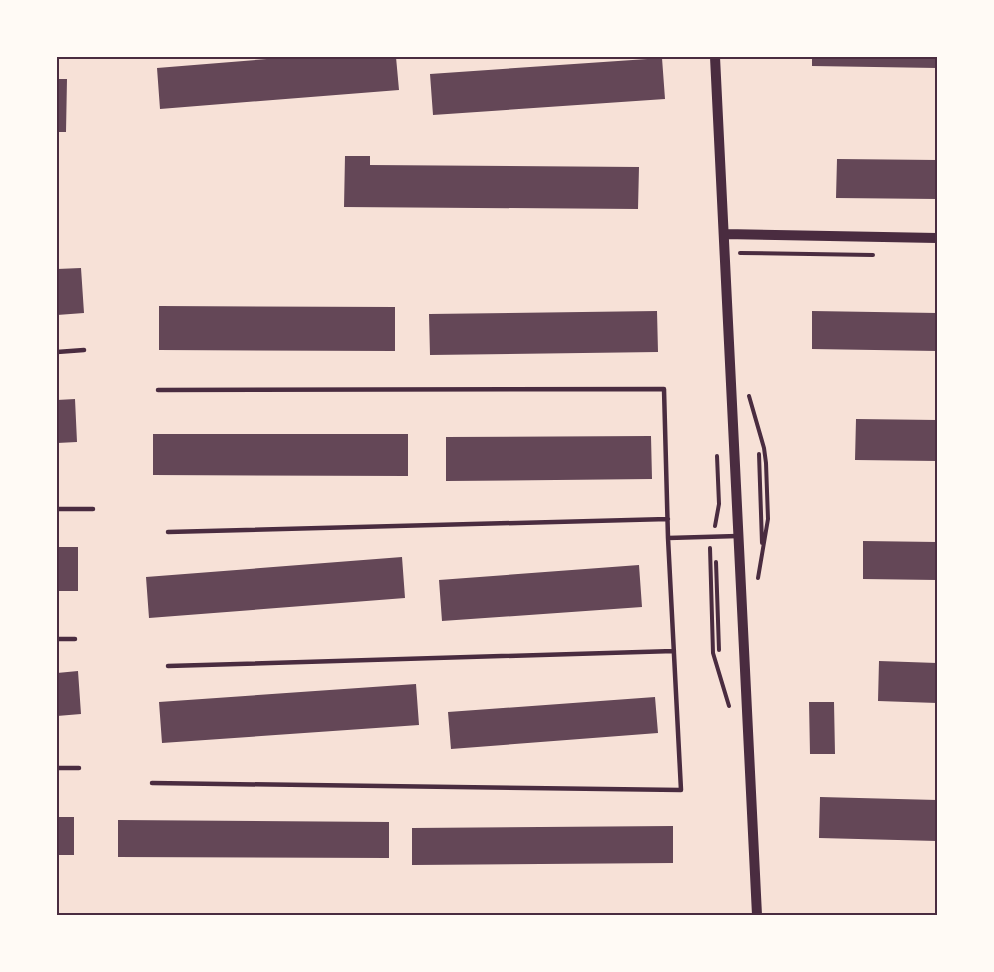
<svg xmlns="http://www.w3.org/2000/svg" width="994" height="972" font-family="'Sofia Sans Condensed',sans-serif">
<rect width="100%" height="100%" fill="#f7e1d7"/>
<path fill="#644757" d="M292,57H396L399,90L160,109L157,68Z
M812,57H937V68L812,66Z
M662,58L665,99L433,115L430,74Z
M57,79H67L66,132H57Z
M345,156H370V165L639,167L638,209L344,207Z
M837,159L937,160V199L836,198Z
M81,268L84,313L57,315V269Z
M159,306L395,307V351L159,350Z
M657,311L658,352L430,355L429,314Z
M812,311L937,313V351L812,349Z
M75,399L77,442L57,443V400Z
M856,419L937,420V461L855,460Z
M153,434H408V476L153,475Z
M651,436L652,479L446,481V437Z
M863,541L937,542V580L863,579Z
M57,547H78V591H57Z
M402,557L405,598L149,618L146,577Z
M639,565L642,607L442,621L439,580Z
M879,661L937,663V703L878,701Z
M78,671L81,714L57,716V673Z
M416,684L419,725L162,743L159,702Z
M655,697L658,733L451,749L448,712Z
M809,702H834L835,754H810Z
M820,797L937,800V841L819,838Z
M57,817H74V855H57Z
M118,820L389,822V858L118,857Z
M673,826V863L412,865V828Z"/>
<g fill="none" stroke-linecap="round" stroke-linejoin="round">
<path stroke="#4a2c40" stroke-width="4" d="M740,253L873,255
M749,396L764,448L766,463L768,519L758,578
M759,454L762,543
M715,526L719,504L717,456
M710,548L713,653L729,706
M716,562L719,650"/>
<path stroke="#4a2c40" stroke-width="4.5" d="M57,352L84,350
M158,390L664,389L668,538L738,536
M57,509H93
M168,532L668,519
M57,639H75
M168,666L674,651
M57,768H79
M152,783L681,790L668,538"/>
<path stroke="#4a2c40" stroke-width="10" d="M715,57L757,915
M724,234L937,238"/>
</g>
<rect width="994" height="972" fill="none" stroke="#fffaf5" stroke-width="117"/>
<rect x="58" y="58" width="878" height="856" fill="none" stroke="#4a2c40" stroke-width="2"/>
</svg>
